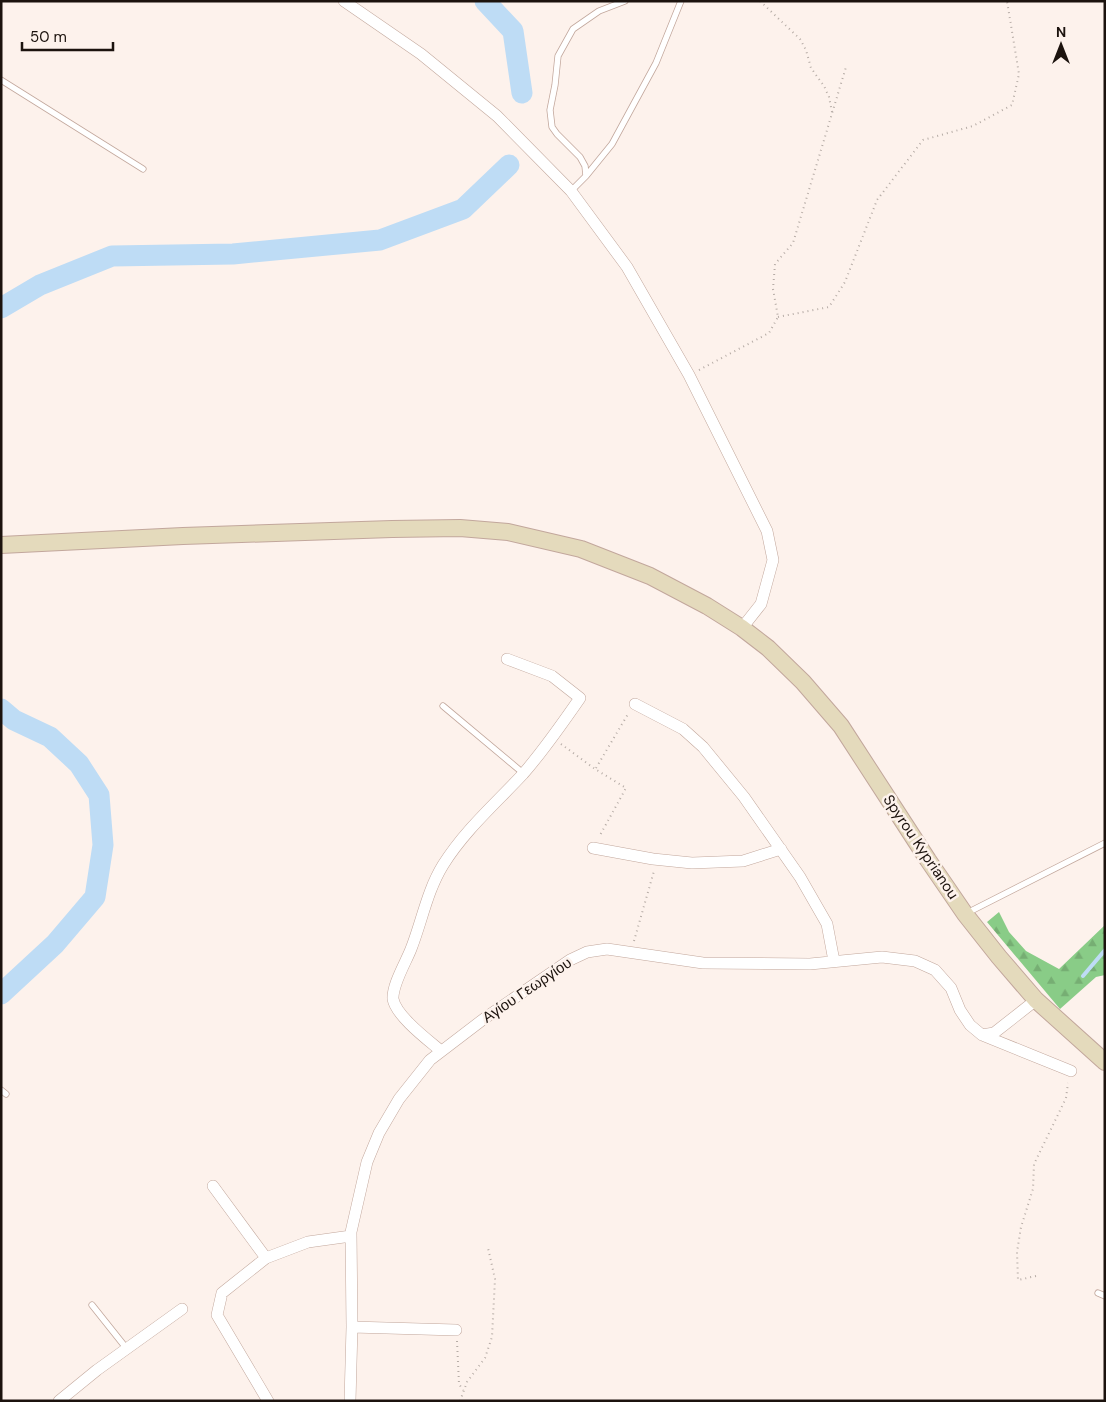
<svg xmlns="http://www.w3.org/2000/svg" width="1106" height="1402" font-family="'DM Sans',sans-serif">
<defs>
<pattern id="forest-firs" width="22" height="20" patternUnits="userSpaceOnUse" patternTransform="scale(1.25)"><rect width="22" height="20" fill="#89cc87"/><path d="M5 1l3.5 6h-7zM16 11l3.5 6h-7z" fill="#76ae73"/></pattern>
</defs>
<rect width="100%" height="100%" fill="#fdf2ec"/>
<path fill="url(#forest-firs)" d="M999,912L1009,932L1026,951L1059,969L1105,925V975L1096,977L1060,1009L987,922Z"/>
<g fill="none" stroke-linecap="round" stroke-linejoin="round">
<path stroke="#bedcf5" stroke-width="4" d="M1083,976L1105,950"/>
<path stroke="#bedcf5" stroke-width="21" d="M485,1L513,31L522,93
M1,308L40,285L112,256L233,254L380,240L463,209L509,165
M1,709L14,720L50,737L79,764L99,795L103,845L95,897L55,944L1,994"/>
<g stroke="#c2a79c" stroke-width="7">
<path id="lane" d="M1,80L143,169
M586,176L612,144L656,63L681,1
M571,191L586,176L585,166L580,157L557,134L552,127L550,110L555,85L558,56L573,29L599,11L625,1
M443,706L523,773
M967,913L1105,843
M1,1090L6,1094
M1098,1293L1105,1296
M92,1305L127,1349"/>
</g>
<g stroke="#c2a79c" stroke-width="12">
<path id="street" d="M344,1L421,54L497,116L571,191L627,267L689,375L767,531L773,560L761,604L742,628
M635,704L683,729L703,747L744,797L800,877L827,924L834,961
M593,848L653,859L692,863L743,861L781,849
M982,1035L1071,1071
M441,1051C428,1040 396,1016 393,999C392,985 406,962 411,949C422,921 427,891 443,865C465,830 495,804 523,774C544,750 562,724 580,698L552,676L507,659
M213,1186L266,1258
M352,1327L456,1330
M59,1401L97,1370L182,1309
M268,1401L217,1315L222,1293L266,1258L308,1242L351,1236
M350,1401L352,1327L351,1232L367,1162L379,1133L399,1099L430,1060L485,1018L570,960L587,952L607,949L703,963L810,964L882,957L915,961L935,970L951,988L960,1010L970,1025L982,1035L994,1033L1036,1000"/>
</g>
<g stroke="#c2a79c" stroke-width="18">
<path id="secondary" d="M1,545L183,536L392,529L460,528L508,532L581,549L650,576L707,606L742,628L768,648L803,682L841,726L928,860L965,914L999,957L1036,1000L1105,1062"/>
</g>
<path stroke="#b6aca6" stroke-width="2" stroke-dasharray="1 4" stroke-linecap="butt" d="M760,1L800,39L806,50L811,68L824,86L829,97L832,112
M778,317L829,307L845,282L877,200L923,140L973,126L1012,105L1019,74L1007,1
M699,370L769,333L778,317L773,289L775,264L793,243L846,67
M561,744L595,769L626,788L599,837
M596,768L628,714
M634,941L654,871
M1036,1276L1018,1280L1017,1252L1021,1227L1033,1189L1034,1164L1066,1098L1068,1083
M457,1341L459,1384L463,1390
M460,1401L467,1382L485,1358L492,1337L495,1279L488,1248"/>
<use href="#lane" stroke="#fff" stroke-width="5.5"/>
<use href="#street" stroke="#fff" stroke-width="11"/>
<use href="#secondary" stroke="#e4dabc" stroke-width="16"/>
</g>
<g text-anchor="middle" stroke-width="5" stroke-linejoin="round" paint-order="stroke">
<g font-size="15" fill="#1c130e" stroke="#fdf2ec">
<text transform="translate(921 847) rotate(56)" y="5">Spyrou Kyprianou</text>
<text transform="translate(527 990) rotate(-34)" y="5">Αγίου Γεωργίου</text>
</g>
</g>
<rect width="1106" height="1402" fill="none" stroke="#1c130e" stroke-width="5"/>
<g transform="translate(1061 45)" stroke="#fdf2ec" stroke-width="4" paint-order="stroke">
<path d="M0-4L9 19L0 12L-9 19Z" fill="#1c130e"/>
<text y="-8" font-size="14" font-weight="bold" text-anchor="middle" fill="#1c130e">N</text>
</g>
<path d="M22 42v8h91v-8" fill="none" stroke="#1c130e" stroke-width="2.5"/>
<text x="30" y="42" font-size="15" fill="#1c130e" stroke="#fdf2ec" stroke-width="4" paint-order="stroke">50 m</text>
</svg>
